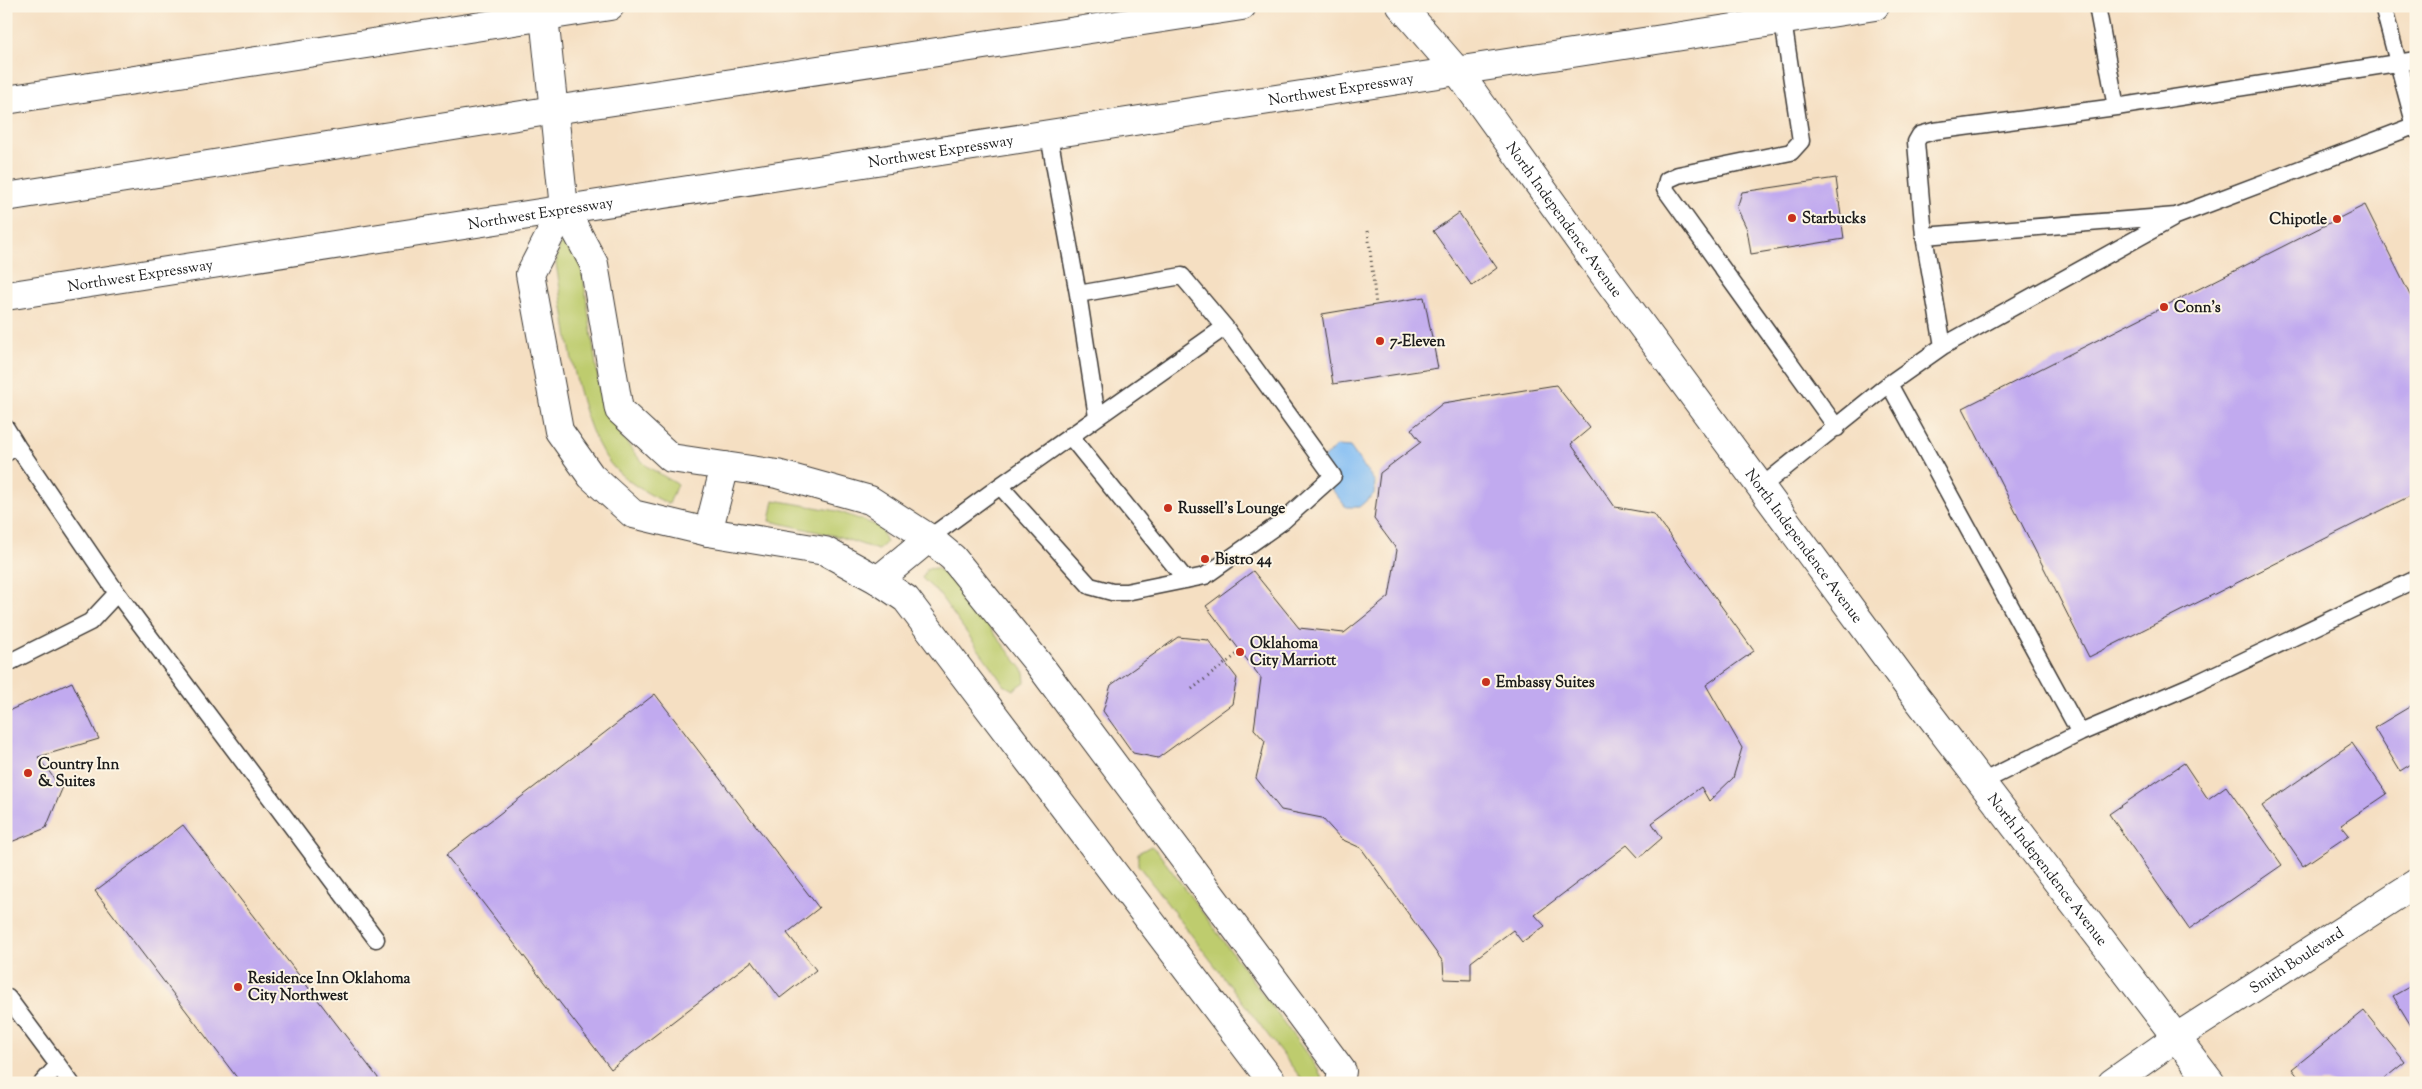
<svg xmlns="http://www.w3.org/2000/svg" width="2422" height="1089" font-family="'Sorts Mill Goudy',serif">
<rect width="100%" height="100%" fill="#fcf5e5"/>
<filter id="ink" filterUnits="userSpaceOnUse"><feTurbulence type="fractalNoise" baseFrequency=".02" numOctaves="2"/><feDisplacementMap in="SourceGraphic" scale="10" xChannelSelector="R" yChannelSelector="G"/><feConvolveMatrix kernelMatrix="1 2 1 2 8 2 1 2 1" color-interpolation-filters="sRGB"/></filter>
<filter id="wash" filterUnits="userSpaceOnUse"><feTurbulence type="fractalNoise" baseFrequency=".0096" numOctaves="4" result="noise"/><feDisplacementMap in="SourceGraphic" scale="20" xChannelSelector="R" yChannelSelector="G"/><feGaussianBlur stdDeviation="1.12" result="paint"/><feColorMatrix in="noise" values="0 0 0 0 0 0 0 0 0 0 0 0 0 0 0 0 0 1.4 0 .05"/><feComposite in="paint" operator="in"/></filter>
<g filter="url(#wash)">
<rect width="100%" height="100%" fill="#f5dfc2"/>
<path fill="#becc6e" stroke="#6d7445" d="M560,243H575L579,248L600,392L618,431L636,455L648,467L677,484L669,504C650,495 632,485 617,471C576,432 566,319 556,264Z
M774,500L837,511L881,527L886,543L878,550L840,537L770,521Z
M937,568L953,581L1024,671L1025,682L1013,690L1004,685L939,594L922,578L927,569Z
M1151,846L1157,851L1318,1069L1323,1081H1303L1138,865V853Z"/>
<path fill="#82bdf4" stroke="#4f6c88" d="M1337,446L1350,447L1375,482L1374,494L1359,507H1346L1319,473H1313L1315,459L1321,460Z"/>
<g id="blocks">
<path fill="#c1aaef" d="M1836,178L1844,239L1751,254L1747,229L1737,208L1742,192Z
M2365,205L2416,307V493L2089,657L1963,408Z
M1459,213L1497,268L1472,286L1433,231Z
M1424,297L1438,368L1333,384L1322,314Z
M1556,385L1590,428L1571,444L1615,507L1654,514L1754,651L1706,685L1742,748L1733,778L1709,801L1701,787L1652,823L1662,838L1639,858L1627,845L1535,915L1545,926L1522,942L1513,930L1471,962V980L1444,979L1443,962L1361,848L1341,839L1322,818L1281,810L1256,778L1265,741L1254,729L1261,678L1206,606L1253,571L1299,628L1344,633L1389,597L1397,550L1374,519L1380,473L1421,442L1411,429L1443,403Z
M1178,637L1208,640L1237,678L1232,704L1158,758L1133,753L1103,711L1111,685Z
M72,682L99,739L38,757L62,789L46,828L6,844V712Z
M655,694L819,908L787,933L816,970L780,998L752,961L611,1069L446,855Z
M2416,703V761L2400,771L2374,728Z
M2352,743L2387,794L2341,825L2349,835L2303,866L2262,806Z
M2184,763L2208,799L2226,786L2282,865L2189,929L2109,814Z
M183,825L382,1083H241L95,891Z
M2416,983V1034L2393,996Z
M2364,1011L2405,1062L2379,1083H2303L2292,1069Z"/>
</g>
</g>
<g filter="url(#ink)">
<use href="#blocks" fill-opacity="0" stroke="#3d3935" stroke-width="1"/>
<g fill="none" stroke-linecap="round" stroke-linejoin="round">
<g stroke="#3d3935" stroke-width="19">
<path id="service" d="M2097,6L2116,107
M2383,6L2416,130
M1783,21L1801,141L1791,152L1678,175L1667,180L1665,189L1837,428
M1049,136L1078,294
M1924,236L2176,216L2414,126
M1943,346L2172,219
M1889,384L2080,733L1982,782
M6,428L17,446L6,453
M1070,436L1186,580
M1000,486L1090,586L1112,592H1126L1205,576L1283,521L1333,476L1225,327
M1761,487L1889,384L1943,346L1924,236L1916,142L1920,135L1934,131L2116,107L2416,60
M929,538L1000,486L1225,327L1182,276L1078,294L1097,417
M117,593L376,939
M6,664L90,622L117,593L17,446
M2080,733L2197,683L2416,579
M8,998L58,1065
M42,1083L58,1065L71,1083"/>
</g>
<g stroke="#3d3935" stroke-width="30">
<g id="minor">
<path d="M544,16L564,208L594,264L619,410L671,458L777,474L870,500L929,538L953,558L1038,663L1342,1071L1340,1083"/>
<path d="M6,100L610,6"/>
<path d="M564,208L530,274L559,431L591,476L633,514L708,532L825,551L878,580L906,599L1273,1083"/>
<path d="M708,532L725,466"/>
<path d="M878,580L929,538"/>
<path id="s1" d="M2177,1037L2416,883"/>
</g>
</g>
<g stroke="#3d3935" stroke-width="30">
<g id="tertiary">
<path id="s2" d="M1401,6L1458,72L1594,261L1910,689L2211,1083"/>
<path d="M2112,1083L2177,1037"/>
</g>
</g>
<g stroke="#3d3935" stroke-width="30">
<g id="trunk">
<path d="M6,197L554,110L1242,6"/>
<path id="s3" d="M6,296L1875,6"/>
</g>
</g>
<path stroke="#3d3935" stroke-width="3" stroke-dasharray="1 4" stroke-linecap="butt" d="M1368,231L1376,305
M1192,689L1240,652"/>
<use href="#service" stroke="#fff" stroke-width="16"/>
<use href="#minor" stroke="#fff" stroke-width="28"/>
<use href="#tertiary" stroke="#fff" stroke-width="28"/>
<use href="#trunk" stroke="#fff" stroke-width="28"/>
</g>
</g>
<g fill="#c8321e" stroke="#fcf5e5" stroke-width="2">
<circle cx="1792" cy="218" r="5"/>
<circle cx="2337" cy="219" r="5"/>
<circle cx="2164" cy="307" r="5"/>
<circle cx="1380" cy="341" r="5"/>
<circle cx="1168" cy="508" r="5"/>
<circle cx="1205" cy="559" r="5"/>
<circle cx="1240" cy="652" r="5"/>
<circle cx="1486" cy="682" r="5"/>
<circle cx="28" cy="773" r="5"/>
<circle cx="238" cy="987" r="5"/>
</g>
<g text-anchor="middle" stroke-width="4" stroke-linejoin="round" paint-order="stroke">
<g font-size="15" fill="#1c1c1c" stroke="#fcf5e5">
<text dy="5" stroke="none"><textPath href="#s3" startOffset="1351">Northwest Expressway</textPath></text>
<text dy="5" stroke="none"><textPath href="#s3" startOffset="946">Northwest Expressway</textPath></text>
<text dy="5" stroke="none"><textPath href="#s3" startOffset="541">Northwest Expressway</textPath></text>
<text dy="5" stroke="none"><textPath href="#s2" startOffset="269">North Independence Avenue</textPath></text>
<text dy="5" stroke="none"><textPath href="#s3" startOffset="136">Northwest Expressway</textPath></text>
<text dy="5" stroke="none"><textPath href="#s2" startOffset="674">North Independence Avenue</textPath></text>
<text dy="5" stroke="none"><textPath href="#s2" startOffset="1079">North Independence Avenue</textPath></text>
<text dy="5" stroke="none"><textPath href="#s1" startOffset="142">Smith Boulevard</textPath></text>
</g>
<g font-size="15" font-weight="bold" fill="#1c1c1c" stroke="#fcf5e5" text-anchor="start">
<text x="1802" y="223">Starbucks</text>
<text x="2327" y="224" text-anchor="end">Chipotle</text>
<text x="2174" y="312">Conn's</text>
<text x="1390" y="346">7-Eleven</text>
<text x="1178" y="513">Russell's Lounge</text>
<text x="1215" y="564">Bistro 44</text>
<text x="1250" y="648">Oklahoma<tspan x="1250" dy="17">City Marriott</tspan></text>
<text x="1496" y="687">Embassy Suites</text>
<text x="38" y="769">Country Inn<tspan x="38" dy="17">&amp; Suites</tspan></text>
<text x="248" y="983">Residence Inn Oklahoma<tspan x="248" dy="17">City Northwest</tspan></text>
</g>
</g>
<rect width="2422" height="1089" fill="none" stroke="#fcf5e5" stroke-width="25"/>
</svg>
